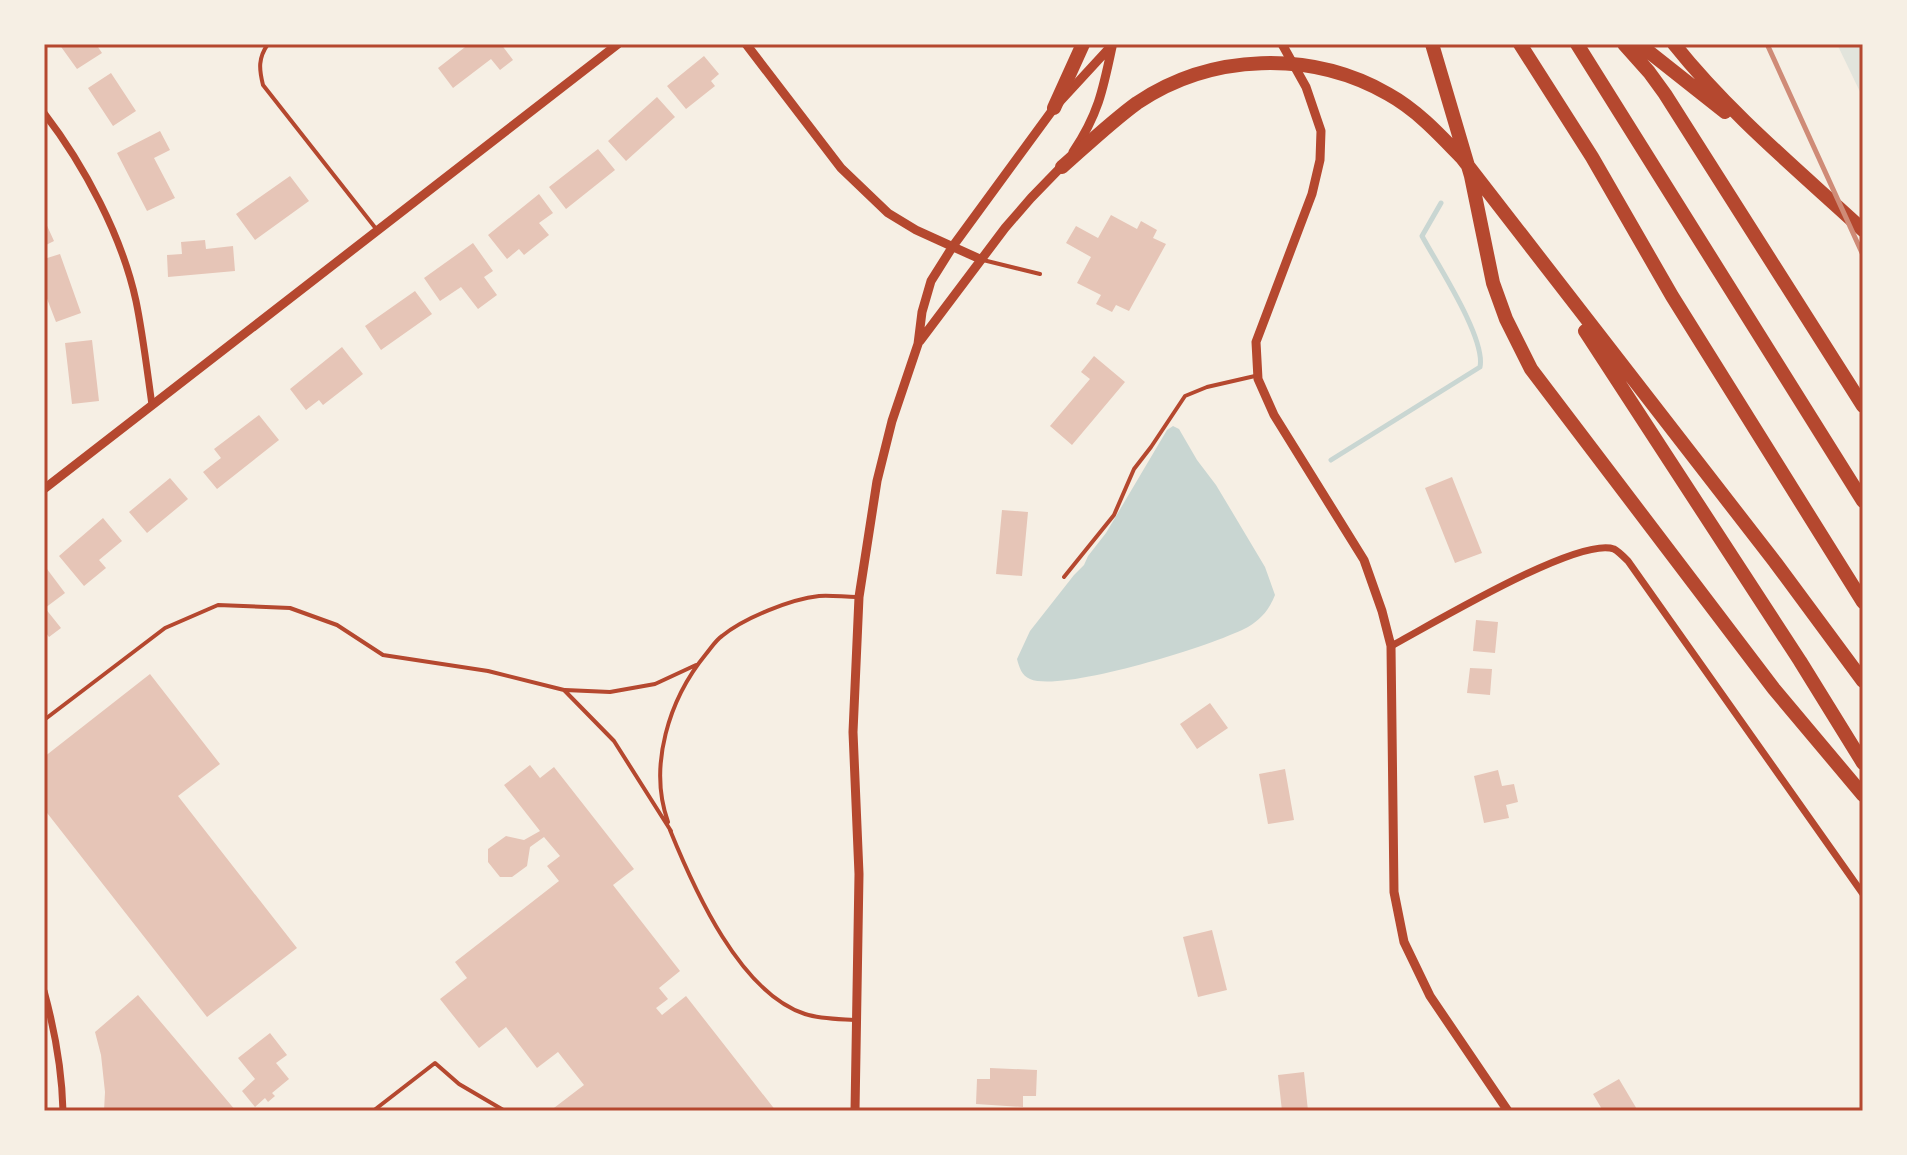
<svg xmlns="http://www.w3.org/2000/svg" width="1907" height="1155" font-family="'Fira Sans',sans-serif">
<rect width="100%" height="100%" fill="#f6efe4"/>
<path fill="#e2e4dc" d="M1837,44H1863V98Z"/>
<path fill="#c9d6d2" d="M1173,426L1179,429L1197,460L1216,485L1231,510L1265,567L1275,595C1269,610 1261,619 1248,627C1215,645 1062,693 1030,679C1022,676 1019,667 1017,659L1030,631L1074,575L1084,565L1088,556L1106,533L1167,430Z"/>
<g fill="none" stroke-linecap="round" stroke-linejoin="round">
<path stroke="#c9d6d2" stroke-width="5" d="M1331,460L1480,367C1486,338 1437,264 1422,236L1441,203"/>
</g>
<path fill="#e6c5b7" d="M59,44H96L102,53L77,69Z
M469,44H501L513,60L500,70L491,59L453,88L438,68Z
M704,56L719,74L711,81L715,86L686,109L667,86Z
M111,73L136,111L113,126L88,88Z
M657,97L675,117L626,161L608,141Z
M160,131L170,150L154,158L175,198L147,211L117,153Z
M598,149L615,170L566,209L549,187Z
M290,176L309,201L255,240L236,214Z
M539,194L553,213L539,223L549,235L524,255L519,249L507,259L488,235Z
M1111,215L1137,229L1141,221L1157,230L1153,238L1166,244L1129,311L1116,305L1112,312L1096,304L1101,295L1077,283L1091,257L1066,243L1076,226L1098,238Z
M44,219L54,241L44,246Z
M205,240L206,249L233,246L235,271L168,277L167,255L182,254L181,242Z
M473,243L493,271L484,277L497,295L478,309L461,287L440,301L424,278Z
M60,254L81,313L56,322L44,291V259Z
M415,291L432,314L381,350L365,326Z
M92,340L99,401L72,404L65,343Z
M342,347L363,374L323,405L319,400L306,410L290,389Z
M1094,356L1125,382L1072,445L1050,426L1090,379L1081,372Z
M259,415L279,440L217,489L203,472L221,458L214,449Z
M1452,477L1482,553L1455,563L1425,488Z
M170,478L188,499L147,533L129,512Z
M1002,510L1028,512L1022,576L996,574Z
M103,518L122,541L99,560L106,568L84,586L59,556Z
M47,569L65,593L45,608L61,628L49,637L44,630V571Z
M1476,620L1498,622L1495,653L1473,651Z
M1470,668L1492,669L1490,695L1467,693Z
M150,674L220,764L178,796L297,948L207,1017L44,809V757Z
M1210,703L1228,728L1197,749L1180,724Z
M530,765L540,778L554,767L634,869L613,885L680,971L659,988L668,999L656,1008L662,1015L686,996L776,1111H550L584,1085L558,1052L537,1068L506,1027L479,1048L440,999L467,978L455,962L559,881L547,866L560,856L544,837L530,847L527,866L512,877H500L488,862V849L506,836L524,840L540,831L504,785Z
M1285,769L1294,820L1268,824L1259,774Z
M1498,770L1502,786L1514,784L1518,802L1506,805L1509,818L1484,823L1474,776Z
M1212,930L1227,990L1198,997L1183,937Z
M138,995L236,1111H104L105,1092L101,1055L95,1032Z
M270,1033L287,1055L276,1063L289,1079L272,1093L275,1096L268,1102L265,1098L255,1107L242,1091L255,1079L238,1058Z
M990,1068L1037,1070L1036,1096H1023V1107L976,1104L977,1079H990Z
M1304,1072L1308,1111H1282L1278,1075Z
M1619,1079L1638,1111H1603L1593,1094Z"/>
<g fill="none" stroke-linecap="round" stroke-linejoin="round">
<path stroke="#b5482f" stroke-width="4" d="M268,44C258,58 259,69 263,85L377,230
M983,260L1040,274
M1064,577L1114,515L1134,469L1151,447L1185,396L1207,387L1255,376
M565,690L610,692L655,684L696,665
M44,720L165,628L218,605L290,608L337,625L383,655L488,671L564,690L614,741L671,831
M668,822C648,766 669,699 706,654C711,648 716,640 722,636C744,618 791,599 819,596C831,595 844,597 856,597
M670,830C694,889 740,993 805,1014C820,1019 838,1019 854,1020
M373,1111L435,1063L459,1084L505,1111"/>
<path stroke="#b5482f" stroke-width="7" d="M44,113C84,165 122,236 136,301C143,335 147,370 152,405
M1391,646C1429,626 1578,536 1614,549C1618,551 1624,557 1628,561L1863,894
M44,991C55,1031 62,1070 63,1111"/>
<path stroke="#b5482f" stroke-width="9" d="M746,44L841,168L888,213L916,230L980,259
M1282,44L1306,87L1321,131L1320,160L1312,194L1256,342L1258,379L1274,415L1364,560L1382,611L1391,646L1394,892L1404,942L1430,996L1508,1111
M1073,152C1098,115 1103,90 1112,47
M920,341L1005,228L1031,198L1064,164
M44,489L618,44
M855,1111L859,874L853,732L859,597L877,481L892,421L918,344L922,312L931,281L953,246L1054,108L1113,44"/>
<path stroke="#b5482f" stroke-width="14" d="M1432,44L1471,176L1493,283L1506,319L1531,369L1774,689L1863,795
M1520,44L1592,157L1672,296L1863,602
M1577,44L1863,501
M1624,44L1649,72L1665,94L1863,406
M1639,44L1725,112
M1674,44C1729,113 1798,170 1863,230
M1054,108L1083,44
M1062,167C1087,145 1111,122 1137,103C1211,53 1311,50 1388,94C1417,110 1440,135 1462,158L1775,562L1863,681
M1585,331L1800,661L1863,763"/>
<path stroke="#cf8b77" stroke-width="5" d="M1767,44L1863,255"/>
</g>
<rect width="1907" height="1155" fill="none" stroke="#f6efe4" stroke-width="92"/>
<rect x="46" y="46" width="1815" height="1063" fill="none" stroke="#b5482f" stroke-width="3"/>
</svg>
